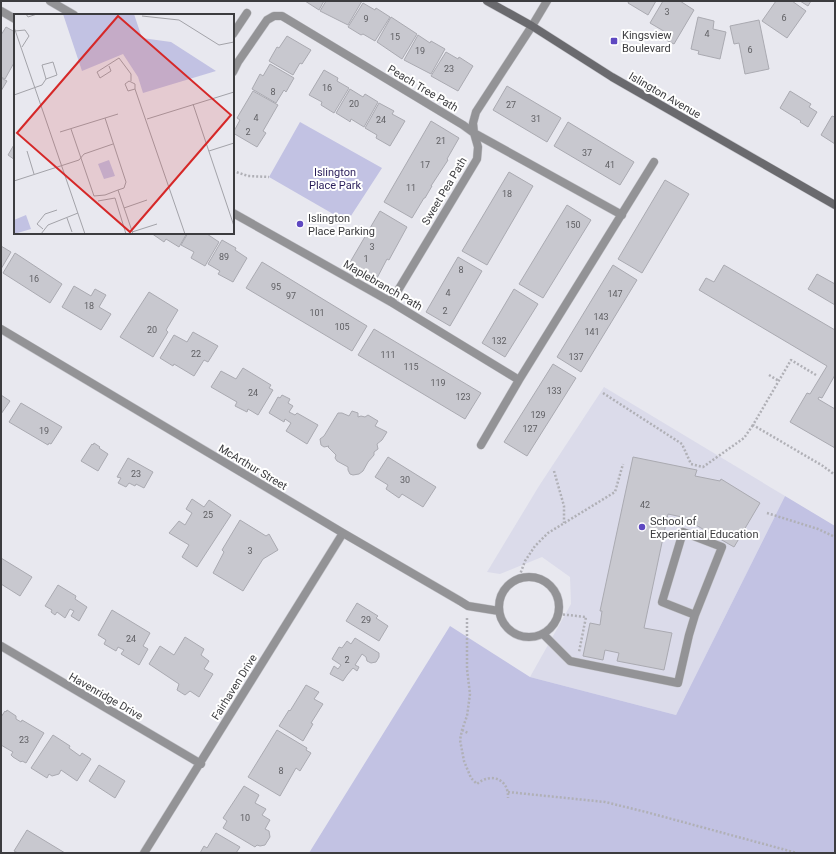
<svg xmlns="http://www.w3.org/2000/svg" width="836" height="854" font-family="Roboto,sans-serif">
<rect width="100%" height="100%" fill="#e8e8ef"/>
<path fill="#dbdbea" d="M604,387L785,496L676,715L530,677L571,604L570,577L542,557L500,574L487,572L539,486Z"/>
<path fill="#c2c2e3" d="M300,122L382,168L347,222L269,177Z
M785,496L835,526V853H657L655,852L653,853H309L450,626L530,677L676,715Z"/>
<path fill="#c8c8cf" stroke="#aaaab1" d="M305,1H324L319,10Z
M326,1H362L348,25L320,11Z
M629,1H656L648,15L628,3Z
M663,1H680L694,10L674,44L664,39L667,33L650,23Z
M776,1H792L806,11L787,38L762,21Z
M800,1H811L808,6Z
M363,3L375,10L376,8L390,17L375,41L363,34L361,35L348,27Z
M391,17L417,34L402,59L377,42Z
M698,17L714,21L713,29L726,32L720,59L698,54L699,51L691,49Z
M759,20L769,69L745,74L739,43L734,44L730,26Z
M6,27L15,32V61L5,79L1,77V35Z
M418,35L430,43L431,41L445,49L431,74L404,60Z
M287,36L311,50L302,64L300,63L293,75L269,61L277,47L279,48Z
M446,52L458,59L459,57L473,66L458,91L431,76Z
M270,64L294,78L286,92L284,90L276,103L252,89L260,74L263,76Z
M324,70L338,78L337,81L349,88L334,113L321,105L322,102L309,95Z
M1,78L7,81L1,91Z
M507,86L561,118L547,142L493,110Z
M350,89L363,97L365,94L378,102L364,127L351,119L350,122L349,121L336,113Z
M253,91L278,105L263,131L266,133L257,147L233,133L240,120L237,118Z
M790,91L811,104L809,107L817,112L808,127L800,122L801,121L780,108Z
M379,103L394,111L392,114L405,121L390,146L376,138L377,135L365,128Z
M832,116L835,117V144L821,135Z
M431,121L459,138L447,159L448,160L431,186H432L425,198H424L412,218L384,202Z
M568,122L634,162L620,185L554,146Z
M15,143V160L8,155Z
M509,172L533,186L487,265L462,251Z
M665,180L689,194L642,273L618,259Z
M567,205L591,220L543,298L519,284Z
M380,211L407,227L389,260L387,259L376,280L349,264Z
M151,233H187L179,247L166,239L164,242Z
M188,233H207V234L219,242L205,266L191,258L194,252L181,245Z
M222,240L236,248L235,250L247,258L233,282L218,274L220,271L208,264Z
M1,246L11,252L1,269Z
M15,253L62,284L50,303L3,273Z
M458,257L482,271L450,326L426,312Z
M262,262L367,326L352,351L246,288Z
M613,265L637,280L581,372L557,357Z
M724,265L835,330V375L822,398L819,397L818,399L835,409V448L790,422L807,393L810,394L827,366L699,290L706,278L714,282Z
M817,274L835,284V305L808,289Z
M74,286L91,296L95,289L106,295L99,307L111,314L101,330L62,307Z
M514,289L538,304L505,357L482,343Z
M149,292L178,310L166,330L168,332L153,357L120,337Z
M374,329L481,393L465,419L358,355Z
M193,332L218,346L208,362L204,360L194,376L174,364L173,366L160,358L174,335L187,342Z
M553,364L576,378L527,456L504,442Z
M243,368L271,385L269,388L273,390L258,415L248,409L247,412L235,406L237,402L211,387L221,371L236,379Z
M1,395L10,401L1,414Z
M282,395L290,399L288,403L293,406L289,412L295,415L297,413L318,425L307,444L286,431L291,423L285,419L284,422L269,413L278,397L280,398Z
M21,403L62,427L51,444L49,443L48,445L9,422Z
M352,411L358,413V417L361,416L365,417L368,415L378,421L375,426L387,432L382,440L377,444L378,449L374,452V455L368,462L363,471L359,474L353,475L350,474L348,470V467L337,461L335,458L336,455L328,447L329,446L324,447L321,445L320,439L324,436L338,413H342L349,416Z
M94,443L100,447L99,448L108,454L98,471L81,461L92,444L93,445Z
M388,457L436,487L423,507L402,494L399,498L386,489L388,485L375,477Z
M633,457L697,470L695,476L720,481L721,479L760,503L734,547L694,524L696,520L668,514L644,628L672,633L664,670L617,661L619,653L605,650L603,660L583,656L590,623L600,625L602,611H600Z
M128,458L153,472L144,488L136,484L135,486L129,483L126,487L118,483L121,478L117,477Z
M192,499L204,507L209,500L231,515L197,567L182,557L189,545L169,533L179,521L185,525L192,513L186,509Z
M240,520L266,536L269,534L278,550L263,559L243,591L213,573L224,552L222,550Z
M1,558L32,577L20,596L1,584Z
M58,585L76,596L75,599L87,607L79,621L71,616L74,611L70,609L65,618L57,612L55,615L51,612L52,610L45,606Z
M357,603L378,616L376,618L388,626L379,641L346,621Z
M112,610L150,633L143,646L148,649L139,665L121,654L124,650L118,647L116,651L104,644L106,640L98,635Z
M185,637L204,649L201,655L209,661L204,669L213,674L199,697L190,691L185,695L177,690L179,684L149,664L160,646L174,655Z
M355,638L379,653V657L376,662L371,663L367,661L366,657L362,654L355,665L359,667L357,671L353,668L347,675L343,681L330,674L334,666L338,669L341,665L332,659L339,647L342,648L347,641L351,644Z
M306,685L319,692L314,699L323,704L311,723L313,724L303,741L279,726L289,710L290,711Z
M7,710L16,716V719L21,722L22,720L44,733L26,763L22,761L21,762L13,757L11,755L13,752L1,745V717L5,711L6,712Z
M277,730L307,748L306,750L311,753L300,771L296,768L280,796L248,777Z
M53,735L70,746L69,748L80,756L82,753L91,759L77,781L61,770L59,774L52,776L49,774L47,778L31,768Z
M99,765L125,781L115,798L89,781Z
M244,786L259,795L255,803L266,809L262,815L270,820L265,829L269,831L270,837L265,845L260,846L257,845L255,847L223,828L227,821L223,818Z
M27,830L65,853H18L14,851Z
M216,833L240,847L236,853H200L204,846L207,848Z"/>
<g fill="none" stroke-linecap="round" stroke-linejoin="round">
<g stroke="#c6c6cc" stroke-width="9">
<path id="lane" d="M50,1L74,15
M233,34L247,13
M543,634L570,661L678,683L689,635L695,615L722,547L683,532L662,602L695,615"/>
</g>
<g stroke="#c6c6cc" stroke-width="9">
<path id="street" d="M1,11L15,19
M233,72L238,62L267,20L274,16H282L463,125L474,133L622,215
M233,213L391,302L519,380
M391,302L477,159L478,147L474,133L473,123L476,112L532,26L547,1
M1,329L343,533L460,601L468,606L499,611
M481,445L519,380L654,162
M499 607a30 30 0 1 1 60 0a30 30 0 1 1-60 0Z
M1,646L201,764
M144,853L343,533"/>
</g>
<g stroke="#c6c6cc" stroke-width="9">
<path id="secondary" d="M487,1L532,26L612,77L835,205"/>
</g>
<path stroke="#b0b0b6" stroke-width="2.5" stroke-dasharray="2 2" stroke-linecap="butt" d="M233,171L248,176L269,177
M769,375L779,381
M816,375L791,360L753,425L823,466L835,475
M603,393L682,444L691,464L703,467L744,438L753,425
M554,471L564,506V523
M767,513L818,529L835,537
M518,580L525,561L535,546L548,533L615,492L623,464
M559,614L586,617L579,652
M467,618V669L470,694L467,716L462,730L460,740L464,761L471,778L477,784C491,772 509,779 508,798
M462,730L468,733
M508,792L605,802L646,812L797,853"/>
<use href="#lane" stroke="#939396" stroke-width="8"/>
<use href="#street" stroke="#939396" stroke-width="8"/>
<use href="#secondary" stroke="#6a6a6e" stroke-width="8"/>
</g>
<g fill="#5e48c1" stroke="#fff" stroke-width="1.5">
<rect x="610" y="37" width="8" height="8" rx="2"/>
<circle cx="300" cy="224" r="4"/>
<circle cx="642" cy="527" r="4"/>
</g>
<g text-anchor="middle" stroke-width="4" stroke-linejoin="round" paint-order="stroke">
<g font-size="9" fill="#5f5f63">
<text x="667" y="15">3</text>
<text x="784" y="21">6</text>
<text x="366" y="22">9</text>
<text x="707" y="37">4</text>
<text x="395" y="40">15</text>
<text x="750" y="53">6</text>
<text x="420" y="54">19</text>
<text x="449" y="72">23</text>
<text x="327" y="91">16</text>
<text x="273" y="95">8</text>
<text x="354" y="107">20</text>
<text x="511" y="108">27</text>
<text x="256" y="121">4</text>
<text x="536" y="122">31</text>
<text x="381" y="123">24</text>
<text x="248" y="135">2</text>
<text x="441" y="144">21</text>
<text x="587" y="156">37</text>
<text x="425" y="168">17</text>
<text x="610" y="168">41</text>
<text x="411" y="191">11</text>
<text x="507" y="197">18</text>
<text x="573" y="228">150</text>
<text x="372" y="250">3</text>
<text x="224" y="260">89</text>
<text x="366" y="262">1</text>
<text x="461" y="273">8</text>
<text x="34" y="282">16</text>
<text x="276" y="290">95</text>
<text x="448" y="296">4</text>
<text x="615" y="297">147</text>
<text x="291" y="299">97</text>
<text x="89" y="309">18</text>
<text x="445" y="314">2</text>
<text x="317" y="316">101</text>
<text x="601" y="320">143</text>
<text x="342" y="330">105</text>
<text x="152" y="333">20</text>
<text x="592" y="335">141</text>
<text x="499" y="344">132</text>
<text x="196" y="357">22</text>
<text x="388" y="358">111</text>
<text x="576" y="360">137</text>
<text x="411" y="370">115</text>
<text x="438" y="386">119</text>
<text x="554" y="394">133</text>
<text x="253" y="396">24</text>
<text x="463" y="400">123</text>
<text x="538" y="418">129</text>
<text x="530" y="432">127</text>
<text x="44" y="434">19</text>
<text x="136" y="477">23</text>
<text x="405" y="483">30</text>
<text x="645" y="508">42</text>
<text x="208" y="518">25</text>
<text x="250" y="554">3</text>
<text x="366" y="623">29</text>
<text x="131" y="642">24</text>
<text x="347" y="663">2</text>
<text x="24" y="743">23</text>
<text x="281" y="774">8</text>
<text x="245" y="821">10</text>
</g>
<g font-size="11" fill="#3c3c3f" stroke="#fff" text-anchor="start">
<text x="622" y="39">Kingsview<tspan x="622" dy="13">Boulevard</tspan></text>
<text x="308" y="222">Islington<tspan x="308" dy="13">Place Parking</tspan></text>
<text x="650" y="525">School of<tspan x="650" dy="13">Experiential Education</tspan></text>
</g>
<g font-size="11" fill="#3c3c3f" stroke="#fff">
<text transform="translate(423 88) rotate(31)" y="4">Peach Tree Path</text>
<text transform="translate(665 95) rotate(30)" y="4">Islington Avenue</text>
<text transform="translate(444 191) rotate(-59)" y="4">Sweet Pea Path</text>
<text transform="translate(383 285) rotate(30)" y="4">Maplebranch Path</text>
<text transform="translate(253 467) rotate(31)" y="4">McArthur Street</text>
<text transform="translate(234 687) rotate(-58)" y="4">Fairhaven Drive</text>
<text transform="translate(106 696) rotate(30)" y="4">Havenridge Drive</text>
</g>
<g font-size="11" fill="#291e5a" stroke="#fff">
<text x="335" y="176">Islington<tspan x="335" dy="13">Place Park</tspan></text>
</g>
</g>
<g transform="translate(14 14)">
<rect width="220" height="220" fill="#e8e8ef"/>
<path d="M49,0H120L128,24L157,28L202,57L129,79L124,63L109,40L68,57ZM95,146L101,162L90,165L84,150ZM12,201L17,215L0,220V206Z" fill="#c2c2e3"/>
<path fill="none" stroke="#a3a3a9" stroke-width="1" d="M12,0L14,3L23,0M128,2L165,6L205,31L220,28M0,13L71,220M1,17L11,16L15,22L8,33M95,52L97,57L86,64L83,58L105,44L117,60V67M121,75L114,77L111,70L115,67L121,70V75L171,220M0,81L28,71L32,65L28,51L39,48L43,61L32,65M179,90L220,212M91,104L112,168L110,174L104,176L119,220M133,105L220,78M57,115L80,182L91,181L104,176M46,118L104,100M13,137L20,160M195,137L220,129M0,167L65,146L70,140L99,130M84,187L101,184L112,220M110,194L133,186M53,204L58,218M29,215L23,210L31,200L43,196M118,218L143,210M27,220L34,211L64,199"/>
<path fill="#d62828" fill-opacity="0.15" stroke="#d62828" stroke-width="2" d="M104,2L217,101L116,218L3,119Z"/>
<rect width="220" height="220" fill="none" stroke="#3c3c3f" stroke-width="2"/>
</g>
<rect width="836" height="854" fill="none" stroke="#3c3c3f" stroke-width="4"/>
</svg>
